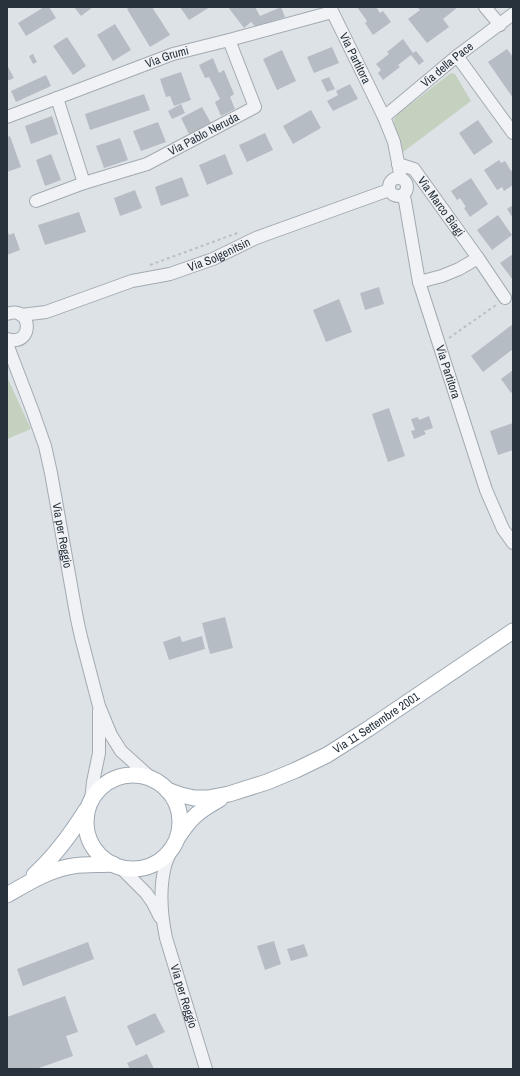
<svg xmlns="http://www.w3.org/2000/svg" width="520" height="1076" font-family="'Archivo Narrow',sans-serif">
<rect width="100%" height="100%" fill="#dde2e7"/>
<path fill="#c5d1bf" d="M451,73L455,74L471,101L403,152L394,125V119L399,113Z
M7,377L31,429L7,439Z"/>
<path fill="#b5bcc4" d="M44,7H49L56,18L26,36L18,23Z
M74,7H93L81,16Z
M130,7H152L170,35L150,47L127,9Z
M180,7H210L189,20Z
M228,7H255L260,16L281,7L285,17L256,27L251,22L244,28Z
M357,7H376L380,13L383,11L391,22L373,35L365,23L367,21Z
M417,7H458L443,19L449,27L427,43L408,19L420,10Z
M115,24L131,50L113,61L97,35Z
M67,37L86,66L73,75L53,46Z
M403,39L413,53L416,51L424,61L419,65L411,55L398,65L400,67L383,80L378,73L381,70L376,64L389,54L387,52Z
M332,47L339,63L314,73L307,57Z
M507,49L513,57V98L488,62Z
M282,50L296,81L277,90L263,59Z
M33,54L37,62L33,64L29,56Z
M213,58L219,73L224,70L234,94L230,97L235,109L221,116L215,102L220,99L209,77L205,78L199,65Z
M7,65L14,78L7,81Z
M181,72L191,100L174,106L170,96L166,97L160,79Z
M46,75L51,86L16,102L11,91Z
M329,77L335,89L327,92L321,80Z
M350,84L358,99L333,111L327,101L338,95L336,91Z
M144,94L150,110L90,130L85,114Z
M181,104L185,113L172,119L168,111Z
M202,107L211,123L189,134L181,118Z
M311,110L321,128L293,144L283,126Z
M52,116L58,134L31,144L25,126Z
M478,120L493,142L474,155L459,133Z
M158,122L166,142L141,151L133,131Z
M265,133L273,150L247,162L239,145Z
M10,136L21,167L7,172V137Z
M120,138L128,160L104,168L96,146Z
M51,154L61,180L45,186L36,160Z
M225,154L233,174L207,185L199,165Z
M499,160L501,163L505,161L511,171L513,170V185L504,191L502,187L497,190L484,170Z
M182,177L189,196L161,206L155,187Z
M471,178L488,204L470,217L464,208L466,207L460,198L457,200L451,191Z
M135,190L142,208L120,216L114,198Z
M513,205V218L507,209Z
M79,212L86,232L45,245L38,225Z
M498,215L512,235L492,250L477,230Z
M7,229L9,235L14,233L20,250L7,255Z
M513,254V280L500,263Z
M379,287L384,304L365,310L360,293Z
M339,299L352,332L326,342L313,310Z
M513,324V349L483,372L471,356Z
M513,370V391L511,393L501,379Z
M389,408L405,456L388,462L372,414Z
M429,416L433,428L424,431L426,434L414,439L411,431L415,430L411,419L418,417L419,420Z
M513,423V450L498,455L490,431Z
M225,617L233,648L210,654L202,623Z
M180,636L182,642L202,636L205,649L169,660L163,642Z
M274,941L281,964L265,970L257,946Z
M88,942L94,959L23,986L17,969Z
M304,944L308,956L291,961L287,949Z
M65,996L78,1032L66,1036L73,1056L36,1069H7V1017Z
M155,1013L165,1032L136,1046L127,1026Z
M147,1054L154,1069H130L127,1063Z"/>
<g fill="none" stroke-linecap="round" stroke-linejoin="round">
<g stroke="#a3aab1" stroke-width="14">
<g id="minor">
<path id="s1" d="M330,7L384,117L394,142L400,173L398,178"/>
<path d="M485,7L500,25"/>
<path d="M457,56L513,133"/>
<path id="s2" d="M57,98L84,183L147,164L255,107L229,40"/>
<path id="s3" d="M7,117L173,54L229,40L332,12"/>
<path id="s4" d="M384,117L457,56L513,14"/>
<path id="s5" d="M398,164L414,169L478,258"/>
<circle cx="398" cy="187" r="9"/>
<path id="s6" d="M403,195L405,201L419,282L486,490L503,529L513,543"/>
<path d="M36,201L84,183"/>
<path d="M419,282L442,276L459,269L478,258L505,298"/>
<path d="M7,314C33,304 34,348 7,339"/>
<path id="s7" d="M21,315L46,312L132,281L170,274L213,259L256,238L389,190"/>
<path id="s8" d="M7,344L33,412L45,446L51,473L77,619L81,637L99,706L111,735L121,751L151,778"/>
<path d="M91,800L93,782L99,753V711"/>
<path id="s9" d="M173,845C171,852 167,859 165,866C159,890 161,914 166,938L206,1069"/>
<path d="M120,867L146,893L153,903L160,917"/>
</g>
</g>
<g stroke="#9da8b2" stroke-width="17">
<g id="major">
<circle cx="133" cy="822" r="47"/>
<path id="s10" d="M167,790L181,795L194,798H208L229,794L267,782L296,770L327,755L368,729L513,631"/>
<path d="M178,837C192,816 199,811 220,799"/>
<path d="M34,875C55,856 71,834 86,810"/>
<path d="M7,895C26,884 50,869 73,866C86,864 100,865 113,864"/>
</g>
</g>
<path stroke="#bcc0c5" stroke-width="2" stroke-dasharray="3 3" stroke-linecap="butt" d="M150,265L240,232
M449,338L496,305"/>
<use href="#minor" stroke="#f0f2f5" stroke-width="12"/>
<use href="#major" stroke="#fff" stroke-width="15"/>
</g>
<g text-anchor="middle" stroke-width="3" stroke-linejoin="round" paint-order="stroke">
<g font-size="12" fill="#27323d" stroke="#edf1f5">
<text dy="4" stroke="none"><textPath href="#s3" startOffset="171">Via Grumi</textPath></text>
<text dy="4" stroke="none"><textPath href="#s1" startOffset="57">Via Partitora</textPath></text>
<text dy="4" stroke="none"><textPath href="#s4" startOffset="82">Via della Pace</textPath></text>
<text dy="4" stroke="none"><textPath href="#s2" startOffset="219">Via Pablo Neruda</textPath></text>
<text dy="4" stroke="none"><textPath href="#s5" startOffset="63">Via Marco Biagi</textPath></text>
<text dy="4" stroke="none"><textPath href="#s7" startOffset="208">Via Solgenitsin</textPath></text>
<text dy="4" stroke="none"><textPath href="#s6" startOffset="183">Via Partitora</textPath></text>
<text dy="4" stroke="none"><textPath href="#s8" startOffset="200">Via per Reggio</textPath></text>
<text dy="4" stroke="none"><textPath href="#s10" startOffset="228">Via 11 Settembre 2001</textPath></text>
<text dy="4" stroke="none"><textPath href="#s9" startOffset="156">Via per Reggio</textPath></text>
</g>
</g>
<rect width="520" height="1076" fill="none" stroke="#27323d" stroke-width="16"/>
</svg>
